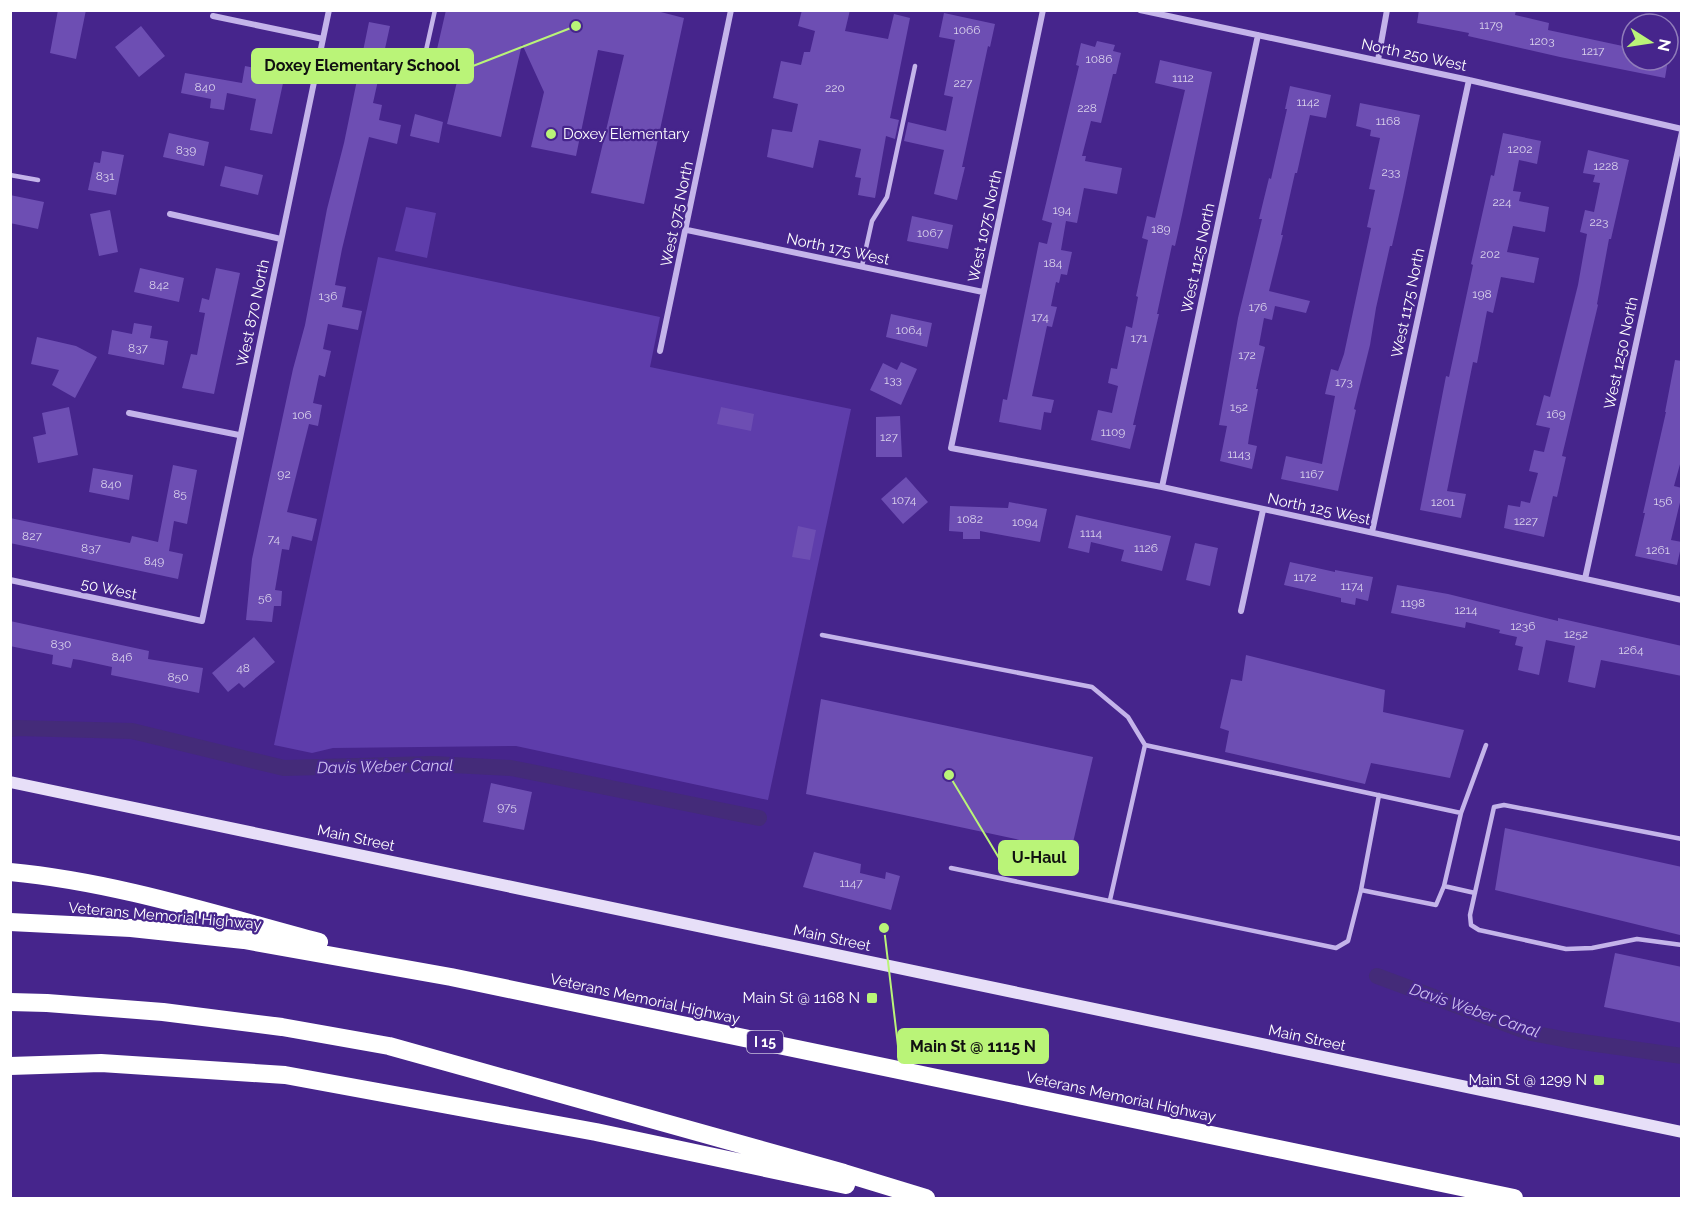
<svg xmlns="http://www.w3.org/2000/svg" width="1692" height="1209" font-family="Raleway,sans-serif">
<rect width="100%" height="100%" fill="#46258c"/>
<path fill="#5e3dab" d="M406,207L436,213L427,258L395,251Z
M378,257L660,317L650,367L851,409L768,800L516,746L333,748L312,753L274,745Z"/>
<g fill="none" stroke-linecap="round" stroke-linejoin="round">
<path stroke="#442b79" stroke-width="16" d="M10,729L16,728L132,731L284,768L433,764L511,768L759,818
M1377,976L1531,1033L1568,1040L1682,1056"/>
</g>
<path fill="#6d4eb3" d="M58,10H86L76,59L50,53Z
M446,10H653L684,18L644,204L591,193L624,55L598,50L576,156L531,147L544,92L522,44L501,137L447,124L459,73L455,72L457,59L435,58Z
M802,10H850L845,31L888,39L894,14L910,18L890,118L899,120L895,139L886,136L875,198L858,195L861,178L855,177L861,149L819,140L813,168L767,157L772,129L792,132L798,104L773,98L781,61L801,65L804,52H810L815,31L798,26Z
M1419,10H1516L1515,15L1549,23L1548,30L1632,48V60H1668L1665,78L1560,57L1468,36L1469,33L1417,23Z
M944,13L995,24L990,47L988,46L976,102L962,167H965L957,200L934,194L944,150L904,141L908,122L946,131L953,97L944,95L955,40L939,37Z
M369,22L390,26L373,103L382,105L379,120L401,125L397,144L369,137L342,249L335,285L346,287L342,307L362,311L358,330L328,324L323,349L331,351L325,377L319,375L313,403L322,405L318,426L309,424L287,512L317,519L312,541L292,536L289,550L282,549L275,590L282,591L281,606H274L272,622L246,620L252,559L293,369L305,325L327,209L344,143Z
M141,26L165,56L139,77L115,47Z
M1097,41L1115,45L1113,51L1121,53L1116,74H1113L1101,123L1091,121L1082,156H1086L1085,161L1122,168L1117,194L1084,188L1077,223L1066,221L1061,250L1072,252L1067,275L1061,274L1059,283L1056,282L1051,306L1057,307L1052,327L1047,326L1032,396L1054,400L1051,413L1044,412L1041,430L999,422L1003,399L1007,400L1039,242L1047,244L1052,223L1042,220L1079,66L1076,65L1081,43L1095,47Z
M1160,60L1212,72L1182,215L1175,246L1172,245L1157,314H1159L1133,425H1136L1130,449L1091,440L1098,410L1112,413L1118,386L1108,383L1111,368L1117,369L1126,326L1132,328L1138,297L1136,296L1148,240L1142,238L1147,216L1155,218L1185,90L1155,83Z
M245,66L285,74L272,134L250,130L256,99L227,93L224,110L210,108L211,99L181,93L185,73L242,83Z
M1290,86L1331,95L1326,118L1310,115L1297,173H1295L1281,235H1283L1269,291L1310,301L1306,313L1275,306L1272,320L1264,318L1259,345L1265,347L1256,389H1258L1249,437L1248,444L1257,446L1252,469L1220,461L1227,426L1219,425L1238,318L1262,219H1259L1269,178L1271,179L1287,109H1285Z
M1360,103L1420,115L1403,197L1392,246H1390L1376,308L1370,345L1354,409L1356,410L1338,491L1281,479L1286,456L1322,464L1335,396L1325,394L1331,369L1338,371L1344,354L1371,228L1367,227L1375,190L1369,189L1380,138L1370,136L1371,130L1356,126Z
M415,114L443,122L439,143L410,136Z
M169,133L209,142L204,166L163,157Z
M1503,133L1541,141L1537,164L1519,160L1513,191L1521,192L1519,201L1549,207L1545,232L1513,226L1507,252L1539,258L1534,283L1501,277L1493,313L1487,311L1477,363L1473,362L1447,491L1466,494L1461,518L1420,510L1446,376L1449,377L1473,265L1471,264L1491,175L1494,176Z
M1588,150L1629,160L1611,239H1609L1597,304L1598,305L1562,456L1566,457L1557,497L1553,496L1544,537L1504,528L1508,505L1520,507L1521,501L1530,503L1538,473L1529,471L1534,450L1544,452L1550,428L1536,425L1544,395L1550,397L1578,285L1587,234L1580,232L1585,210L1594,212L1600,183L1593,182L1595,175L1583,173Z
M102,151L124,155L116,195L88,190L94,162L100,163Z
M225,166L263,175L258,195L220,186Z
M10,195L44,202L38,229L10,223Z
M110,210L118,252L99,256L90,214Z
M912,216L953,225L948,249L907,241Z
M140,268L184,278L179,302L134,292Z
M216,268L240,273L214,394L182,388L191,354L197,355L205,313L199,312L202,298L209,300Z
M891,314L932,323L927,347L886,337Z
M134,323L152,326L150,338L168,341L164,365L108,354L112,330L132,334Z
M37,337L76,346L97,357L75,398L52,385L59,370L31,364Z
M1675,360L1682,361V457L1674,486L1682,488V494L1671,540L1682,542L1677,565L1635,556L1645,513H1643L1666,412H1665Z
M901,362L917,369L901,405L870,390L883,363L897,370Z
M69,407L78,455L38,463L33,437L46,434L42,413Z
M721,407L754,414L751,431L717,424Z
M900,416L902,457H876V417Z
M173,465L197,470L187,524L174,521L169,551L183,554L178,579L10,543V518L130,543L132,536L158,542Z
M93,468L133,475L129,500L89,492Z
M906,477L928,502L903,524L881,499Z
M1009,502L1047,509L1040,542L980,531V539H963V532L949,531L950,506L1008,508Z
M1076,515L1171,536L1162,571L1121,561L1124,550L1091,542L1089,553L1068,548Z
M798,526L816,530L810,560L792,557Z
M1195,543L1218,548L1210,586L1186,580Z
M1290,562L1335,572V570L1373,577L1368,601L1356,598L1355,605L1341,602V598L1284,585Z
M1397,585L1448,594L1558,621V618L1682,646V676L1601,660L1595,688L1568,682L1575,646L1546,640L1539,675L1518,670L1523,647L1515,645L1517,637L1499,633L1500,630L1466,622L1465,628L1391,613Z
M10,621L149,651L148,659L203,668L199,693L111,675L112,667L80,660L73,659L71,668L52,664L53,655L10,646Z
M254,637L275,662L244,688L239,683L228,692L212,673Z
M1246,655L1385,690L1383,712L1464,730L1450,778L1371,763L1365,784L1225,752L1229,731L1220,728L1231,679L1242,681Z
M821,699L1093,757L1071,851L806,794Z
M491,783L532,792L524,830L483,822Z
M1505,828L1682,867V927L1680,935L1495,890Z
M814,852L861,864L860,873L885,879L886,872L900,876L891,910L803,887Z
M1615,953L1682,967V1023L1604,1007Z"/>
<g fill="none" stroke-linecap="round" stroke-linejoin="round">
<path stroke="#c4b4ea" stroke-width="4.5" d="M435,79L425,55L435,10
M10,175L38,180
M862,266L872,221L887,197L915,66
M822,635L1092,687L1128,717L1145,745L1110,900
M1145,745L1461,813
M1682,839L1504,805L1494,807L1470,915L1471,925L1479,930L1566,949L1592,948L1637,939L1682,945
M951,868L1336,948L1348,941L1361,890L1436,905L1444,886L1461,813L1486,745
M1444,886L1475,893
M1361,890L1379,795"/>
<path stroke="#c4b4ea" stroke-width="6" d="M1043,10L951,448L1162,487L1682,600
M1140,10L1469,80L1682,129
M213,16L323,39
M1378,60L1387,10
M170,214L281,239
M687,230L983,292
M660,351L731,10
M129,413L239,435
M1162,487L1258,35
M1372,532L1469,80
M1585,579L1682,132
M10,580L202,621L329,10
M1241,611L1263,510"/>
<path stroke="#e7dff8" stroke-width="12" d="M10,782L1682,1132"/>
<path stroke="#fff" stroke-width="18" d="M10,872C116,882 217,915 319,942
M10,922L131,928L244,940L451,977L1514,1198
M10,1002L47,1003L163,1012L282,1027L389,1046L844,1173L926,1198
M10,1066L101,1063L285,1075L596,1132L846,1185"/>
</g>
<g fill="#baf478" stroke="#46258c" stroke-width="2">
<circle cx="551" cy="134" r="6"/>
<rect x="866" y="992" width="12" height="12" rx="3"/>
<rect x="1593" y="1074" width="12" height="12" rx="3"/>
</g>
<g text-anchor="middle" stroke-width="4.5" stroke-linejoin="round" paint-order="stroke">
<g font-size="12" fill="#dad3ec">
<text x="1491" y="29">1179</text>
<text x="967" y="34">1066</text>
<text x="1542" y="45">1203</text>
<text x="1593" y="55">1217</text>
<text x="1099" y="63">1086</text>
<text x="1183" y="82">1112</text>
<text x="963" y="87">227</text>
<text x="205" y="91">840</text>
<text x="835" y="92">220</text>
<text x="1308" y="106">1142</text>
<text x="1087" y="112">228</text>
<text x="1388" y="125">1168</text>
<text x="1520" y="153">1202</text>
<text x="186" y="154">839</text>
<text x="1606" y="170">1228</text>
<text x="1391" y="176">233</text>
<text x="105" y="180">831</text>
<text x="1502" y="206">224</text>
<text x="1062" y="214">194</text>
<text x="1599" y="226">223</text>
<text x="1161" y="233">189</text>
<text x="930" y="237">1067</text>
<text x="1490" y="258">202</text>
<text x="1053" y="267">184</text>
<text x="159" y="289">842</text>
<text x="1482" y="298">198</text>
<text x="328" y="300">136</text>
<text x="1258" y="311">176</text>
<text x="1040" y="321">174</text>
<text x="909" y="334">1064</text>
<text x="1139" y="342">171</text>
<text x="138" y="352">837</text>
<text x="1247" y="359">172</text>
<text x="893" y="384">133</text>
<text x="1344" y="386">173</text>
<text x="1239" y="411">152</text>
<text x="1556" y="418">169</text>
<text x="302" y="419">106</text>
<text x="1113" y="436">1109</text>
<text x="889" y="441">127</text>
<text x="1239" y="458">1143</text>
<text x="284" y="478">92</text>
<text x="1312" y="478">1167</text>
<text x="111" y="488">840</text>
<text x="180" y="498">85</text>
<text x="904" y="504">1074</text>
<text x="1663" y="505">156</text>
<text x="1443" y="506">1201</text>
<text x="970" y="523">1082</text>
<text x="1526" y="525">1227</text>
<text x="1025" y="526">1094</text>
<text x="1091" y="537">1114</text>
<text x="32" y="540">827</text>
<text x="274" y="543">74</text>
<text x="91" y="552">837</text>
<text x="1146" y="552">1126</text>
<text x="1658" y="554">1261</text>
<text x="154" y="565">849</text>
<text x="1305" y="581">1172</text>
<text x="1352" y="590">1174</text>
<text x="265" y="602">56</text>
<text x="1413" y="607">1198</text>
<text x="1466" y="614">1214</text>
<text x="1523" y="630">1236</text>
<text x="1576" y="638">1252</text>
<text x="61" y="648">830</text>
<text x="1631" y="654">1264</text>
<text x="122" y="661">846</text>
<text x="243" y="672">48</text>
<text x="178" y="681">850</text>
<text x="507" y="811">975</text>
<text x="851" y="887">1147</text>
</g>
<rect fill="#46258c" stroke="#c8bedc" stroke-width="1.5" x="747" y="1031" width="36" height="22" rx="4.5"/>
<g font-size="14" font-weight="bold" fill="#fff">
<text x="765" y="1047">I 15</text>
</g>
<g font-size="15" fill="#fff" stroke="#46258c">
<text transform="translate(1414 55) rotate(12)" y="5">North 250 West</text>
<text transform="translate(677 214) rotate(-78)" y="5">West 975 North</text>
<text transform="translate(985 226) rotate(-78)" y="5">West 1075 North</text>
<text transform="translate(838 249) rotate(12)" y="5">North 175 West</text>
<text transform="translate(1198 258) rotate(-78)" y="5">West 1125 North</text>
<text transform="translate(1408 303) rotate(-78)" y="5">West 1175 North</text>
<text transform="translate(253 313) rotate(-78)" y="5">West 870 North</text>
<text transform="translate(1621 353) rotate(-78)" y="5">West 1250 North</text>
<text transform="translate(1319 509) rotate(12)" y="5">North 125 West</text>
<text transform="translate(109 589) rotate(12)" y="5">50 West</text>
<text transform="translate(356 838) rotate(12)" y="5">Main Street</text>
<text transform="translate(165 916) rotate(5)" y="5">Veterans Memorial Highway</text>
<text transform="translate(832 938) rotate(12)" y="5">Main Street</text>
<text transform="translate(645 999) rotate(12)" y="5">Veterans Memorial Highway</text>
<text transform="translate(1307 1038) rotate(12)" y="5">Main Street</text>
<text transform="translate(1121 1097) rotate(12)" y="5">Veterans Memorial Highway</text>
</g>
<g font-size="15" fill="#fff" stroke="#46258c" text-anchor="end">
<text x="563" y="139" text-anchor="start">Doxey Elementary</text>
<text x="860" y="1003">Main St @ 1168 N</text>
<text x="1587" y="1085">Main St @ 1299 N</text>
</g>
<g font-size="16" font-style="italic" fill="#cec0f1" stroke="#46258c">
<text transform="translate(385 766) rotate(-1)" y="6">Davis Weber Canal</text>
<text transform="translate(1475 1010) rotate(19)" y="6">Davis Weber Canal</text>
</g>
</g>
<path fill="none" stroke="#baf478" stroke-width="2" d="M576 26L473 66M949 775L999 858M884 928L898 1046"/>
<g fill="#baf478" stroke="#46258c" stroke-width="2">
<circle cx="576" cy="26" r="6"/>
<circle cx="949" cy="775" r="6"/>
<circle cx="884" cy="928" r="6"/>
</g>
<g fill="#baf478" stroke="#baf478" stroke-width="2">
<rect x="252" y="49" width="221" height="34" rx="6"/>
<rect x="999" y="841" width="79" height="34" rx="6"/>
<rect x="898" y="1029" width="150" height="34" rx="6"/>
</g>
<g font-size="16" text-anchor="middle" font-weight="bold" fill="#111">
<text x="362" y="71">Doxey Elementary School</text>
<text x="1039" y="863">U-Haul</text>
<text x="973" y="1052">Main St @ 1115 N</text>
</g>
<rect width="1692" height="1209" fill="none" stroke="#ffffff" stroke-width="24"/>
<g transform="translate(1650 42) rotate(102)"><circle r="28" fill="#46258c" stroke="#907cba" stroke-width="1.5"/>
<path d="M0-4.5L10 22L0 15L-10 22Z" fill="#baf478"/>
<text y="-9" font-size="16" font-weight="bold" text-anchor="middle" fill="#ffffff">N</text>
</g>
</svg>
